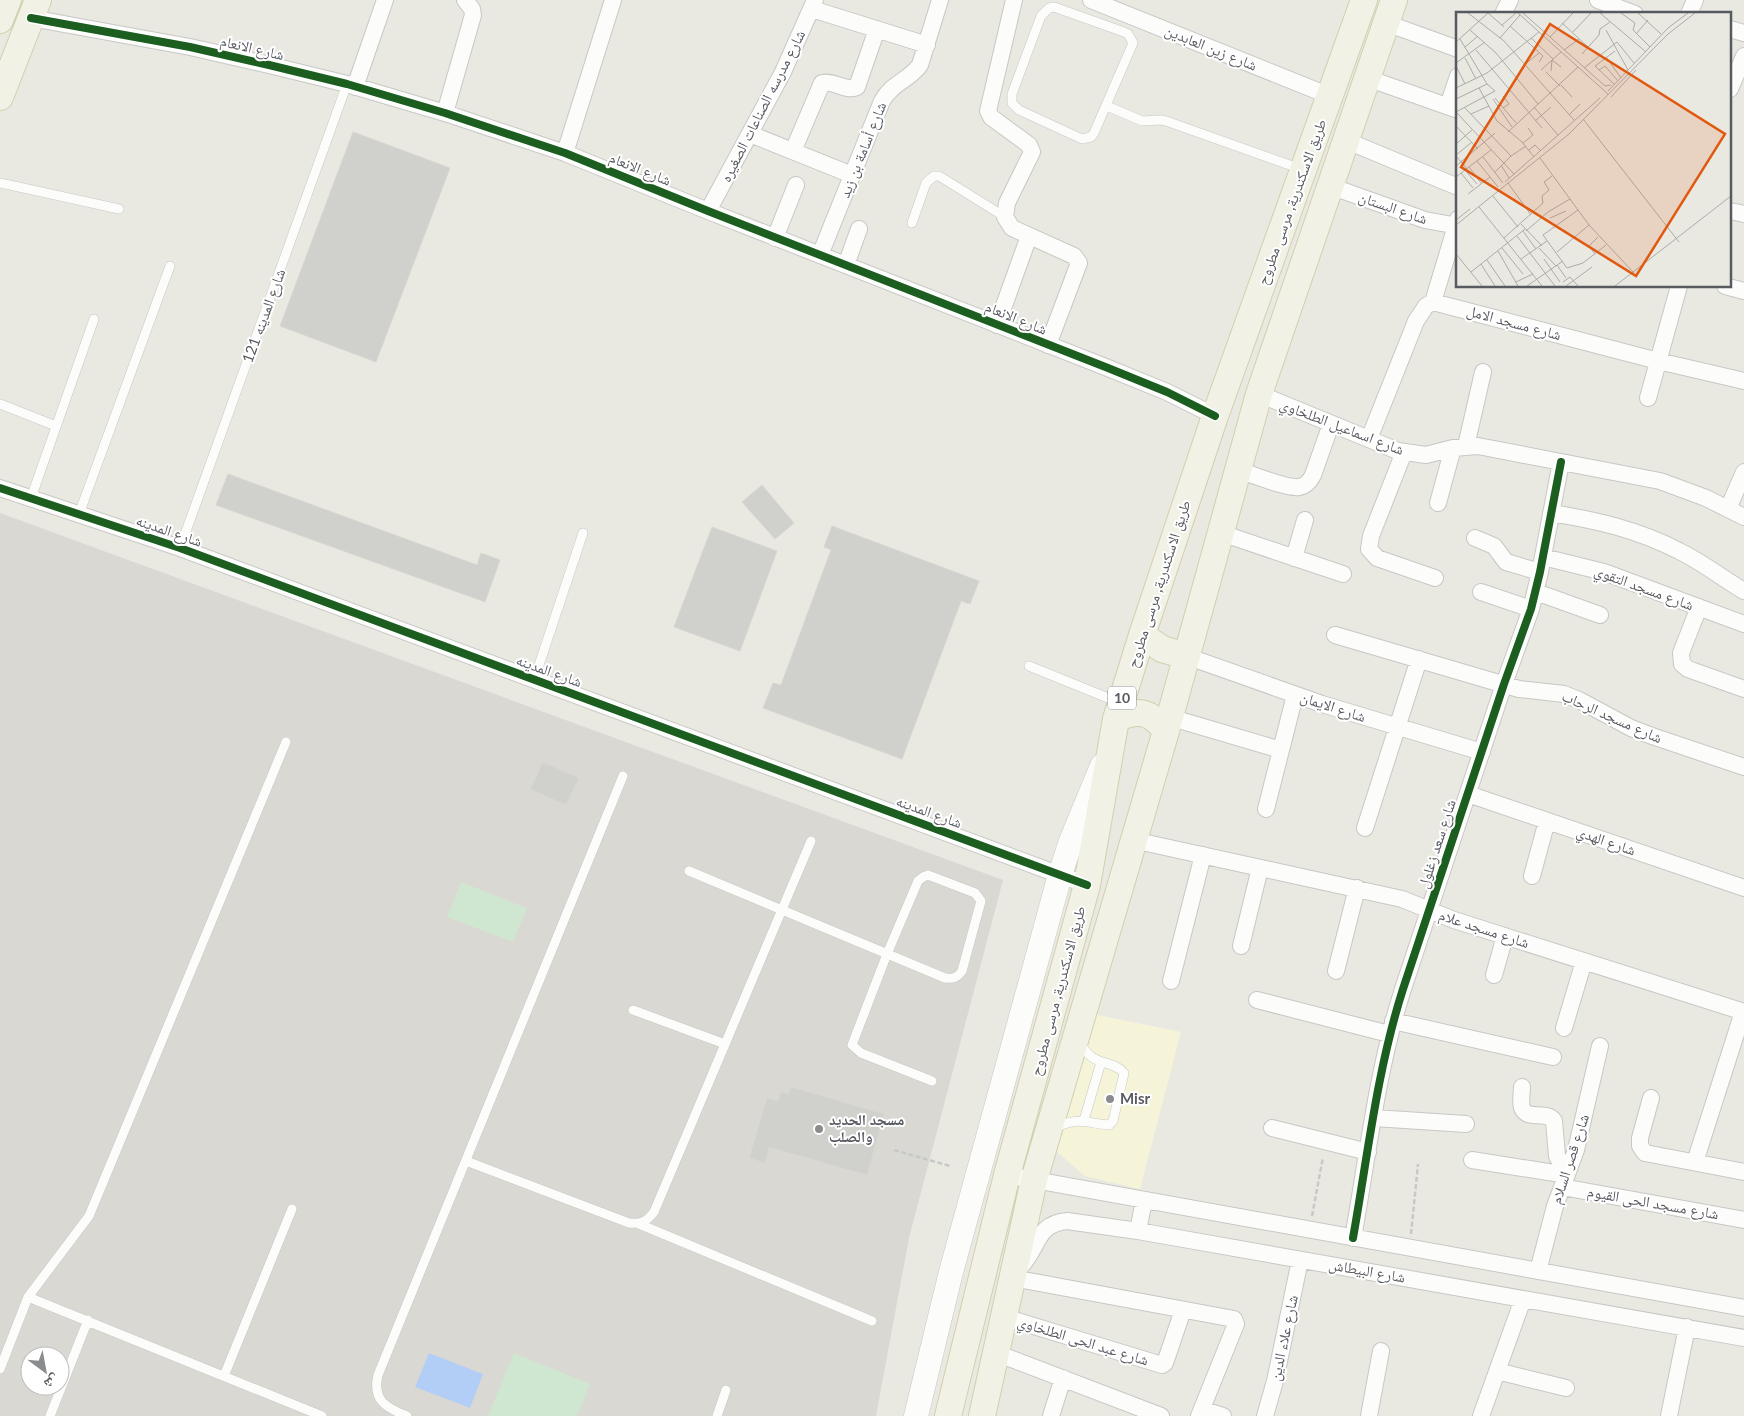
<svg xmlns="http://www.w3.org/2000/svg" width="1744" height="1416" font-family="Lato,'Noto Naskh Arabic',sans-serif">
<rect width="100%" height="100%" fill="#e9e9e2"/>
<path fill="#f5f4d9" d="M1093,1014L1181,1032L1140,1189L1085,1176L1057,1152Z"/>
<path fill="#d9d8d2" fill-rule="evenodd" d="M0,513L1003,880L909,1238L876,1416H0ZM30,1356H60V1386H30Z"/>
<path fill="#cfe7d0" d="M461,882L527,908L513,942L447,917Z
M514,1353L590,1384L577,1416H488Z"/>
<path fill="#b3cef6" d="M429,1353L483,1374L470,1408L415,1387Z"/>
<path fill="#d0d0cc" stroke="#d8d7d1" d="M353,132L450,168L376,362L280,326Z
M228,474L477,565L481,553L500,560L485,602L216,505Z
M762,485L794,523L775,539L742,502Z
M832,526L979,581L970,604L961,601L902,759L763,708L773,683L781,685L831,550L824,547Z
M712,527L777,551L740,651L674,627Z
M543,762L579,778L566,805L530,789Z
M791,1087L884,1114L867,1175L769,1147L765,1163L749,1158L767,1098L778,1101L781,1092L789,1094Z"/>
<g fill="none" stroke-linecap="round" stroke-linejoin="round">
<g stroke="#c7c7c6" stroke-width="10">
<path id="service" d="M1054,7L1124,32L1128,34L1133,43L1094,133L1091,137L1082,139L1019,110L1012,103V94L1041,16L1049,8Z
M1107,106L1142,121L1161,120L1166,121L1301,169
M0,183L119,209
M912,223L926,183L934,176H939L944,179L1005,217
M0,404L56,426
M31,498L94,319
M79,514L170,266
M180,548L347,84
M1029,666L1118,702
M534,680L583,533
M689,871C775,907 860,943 945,978C953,979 957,978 962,971L981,901L975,893L928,875L923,877L918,881L887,954L852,1045L861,1053L932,1081
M633,1010L725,1044
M1084,1120L1101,1062
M1053,1129C1077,1116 1085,1123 1109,1125L1113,1121L1124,1073C1113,1059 1092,1068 1080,1042
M466,1161L629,1223C642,1224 646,1222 654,1212L811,841
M639,1224L872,1321
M28,1297L322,1416
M0,1369L28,1297L89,1216L286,742
M224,1376L292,1209
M50,1416L88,1320
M407,1416C386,1408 372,1400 378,1375L623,776
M717,1416L726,1390"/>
</g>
<g stroke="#c7c7c6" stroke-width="18">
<path id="minor" d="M1014,0L988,111L991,117L1029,145L1032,152L1007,203L1005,217L1012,228L1074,256L1079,263L1048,345
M1091,0L1330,96
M1598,0L1635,14
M812,9L927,45
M1503,14L1510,0
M1689,14L1695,0
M31,18L190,47L269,65L347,84L445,113L565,153L708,211L1108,368L1167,392L1215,416
M1386,23L1458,49
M1730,29L1744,33
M1367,78L1458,110
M355,87L385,0
M1730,89L1744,56
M1448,106L1458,76
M445,113L473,15L472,9L465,0
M750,134L852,175
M1345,140L1458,187
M793,151L822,83C833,80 846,92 857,87L877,29
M565,153L613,0
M1330,186L1425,220L1458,226
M708,211L783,72L815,0
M1730,211L1744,214
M775,238L796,185
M820,255L882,101C893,82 908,81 920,65L940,0
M846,265L859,229
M1725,286L1744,291
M1433,302L1458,219
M997,325L1029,236
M1259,394L1398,451L1426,455L1453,448L1478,446L1561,462L1660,481L1706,498L1744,517
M1648,398L1679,286
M1369,439L1416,321L1426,306L1433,302L1658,361L1744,381
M1466,446L1483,372
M1404,452L1371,536L1369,549L1377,558L1435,578
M1238,470C1252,474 1287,489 1299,487C1306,486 1310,481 1313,475L1331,424
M0,488L180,548L1087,885
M1438,503L1453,448
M1728,509L1744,472
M1551,513C1596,520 1639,530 1679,551C1702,562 1722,578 1744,591
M1221,533L1343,574
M1475,538L1494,546L1506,562L1540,572
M1543,557L1604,572L1744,624
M1294,558L1305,520
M1481,592L1531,609
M1536,592L1600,615
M1699,607L1681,653L1682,664L1688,669L1744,689
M1335,635L1519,689L1564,694L1579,700L1631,728L1652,736L1744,767
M1186,656L1322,704L1482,752
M1169,717L1281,750
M1468,794L1744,888
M1266,809L1295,695
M1365,828L1419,659
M1133,840L1402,899L1454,920L1744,1012
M1532,876L1547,821
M1241,946L1260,868
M1336,971L1357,888
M1494,975L1505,936
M1171,981L1203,855
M1257,1000L1389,1034
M1393,1021L1553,1057
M1564,1028L1584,961
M1522,1087C1522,1093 1520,1102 1522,1108C1527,1121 1547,1110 1554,1121L1557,1156L1567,1175
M1651,1098L1640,1138V1146L1645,1153L1744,1172
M1374,1118L1466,1124
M1272,1128L1368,1152
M1472,1160L1567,1175
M1695,1162L1743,1012
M1007,1175L1744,1308
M1562,1187L1744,1220
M1138,1231L1144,1200
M1353,1238C1368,1154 1377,1070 1403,989L1504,684L1531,609L1540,572L1561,462
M1018,1269C1039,1251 1034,1224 1067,1221L1138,1231L1744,1338
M1538,1271L1555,1206L1576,1150L1600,1046
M1013,1278L1234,1319L1236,1324L1199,1416
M1004,1317L1162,1365L1165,1363L1183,1310
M996,1353L1161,1416
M1497,1371L1566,1388
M1202,1409L1223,1416
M1051,1416L1063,1378
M1265,1416L1275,1381L1300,1260
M1369,1416L1381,1351
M1481,1416L1523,1299
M1669,1416L1687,1327"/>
</g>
<g stroke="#c7c7c7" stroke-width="25">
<path id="secondary" d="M916,1416L951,1272L1060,875L1071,841L1102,766"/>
</g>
<g stroke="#d2cfae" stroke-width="28">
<path id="primary" d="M0,20L8,0
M0,97L38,0
M1142,635L1162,649L1186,656
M1116,719C1138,708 1152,712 1166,731
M948,1416L1007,1175L1087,885L1116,719L1142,635L1215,416L1364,0
M982,1416L1034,1180L1166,731L1259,394L1394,0"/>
</g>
<path stroke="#c5cac8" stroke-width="2.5" stroke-dasharray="5 2.5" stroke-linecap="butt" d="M894,1150L950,1166
M1312,1216L1323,1157
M1411,1234L1418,1164"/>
<use href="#service" stroke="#fcfcfb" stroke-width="9"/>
<use href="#minor" stroke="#fcfcfb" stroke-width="16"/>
<use href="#secondary" stroke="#fcfcfb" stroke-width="24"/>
<use href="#primary" stroke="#f1f2e5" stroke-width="26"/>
<g stroke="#fff" stroke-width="11">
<path id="cycleway" d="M31,18L190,47L269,65L347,84L445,113L565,153L708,211L1108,368L1167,392L1215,416
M0,488L180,548L1087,885
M1353,1238C1368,1154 1377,1070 1403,989L1504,684L1531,609L1540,572L1561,462"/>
</g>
<use href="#cycleway" stroke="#1b5e20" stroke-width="8"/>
</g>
<g fill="#8b8c8e" stroke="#fff" stroke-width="2">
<circle cx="1110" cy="1099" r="5"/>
<circle cx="819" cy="1129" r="5"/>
</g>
<g text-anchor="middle" stroke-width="4" stroke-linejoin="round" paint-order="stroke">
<rect fill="#fff" stroke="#8a8c90" stroke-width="1" x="1108" y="686.5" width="28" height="23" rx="4"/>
<g font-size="14" font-weight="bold" fill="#585a61">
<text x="1122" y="703">10</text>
</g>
<g font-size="15" fill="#585a61" stroke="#fff">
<text transform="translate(252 48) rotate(13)" y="5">شارع الانعام</text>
<text transform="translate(1211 48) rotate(22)" y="5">شارع زين العابدين</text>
<text transform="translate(763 106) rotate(-63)" y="5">شارع مدرسه الصناعات الصغيره</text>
<text transform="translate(863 150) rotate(-68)" y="5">شارع أسامة بن زيد</text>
<text transform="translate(640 169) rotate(22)" y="5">شارع الانعام</text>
<text transform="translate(1292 202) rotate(-70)" y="5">طريق الاسكندرية, مرسى مطروح</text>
<text transform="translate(1393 208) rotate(19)" y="5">شارع البستان</text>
<text transform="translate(264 316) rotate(-70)" y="5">شارع المدينه 121</text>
<text transform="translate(1016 318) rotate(22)" y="5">شارع الانعام</text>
<text transform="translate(1514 323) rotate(15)" y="5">شارع مسجد الامل</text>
<text transform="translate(1342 427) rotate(21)" y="5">شارع اسماعيل الطلخاوي</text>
<text transform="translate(169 531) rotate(19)" y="5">شارع المدينه</text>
<text transform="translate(1159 584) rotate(-72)" y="5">طريق الاسكندرية, مرسى مطروح</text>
<text transform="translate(1644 588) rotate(20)" y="5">شارع مسجد التقوي</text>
<text transform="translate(549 671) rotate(20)" y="5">شارع المدينه</text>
<text transform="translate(1333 707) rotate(18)" y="5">شارع الايمان</text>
<text transform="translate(1612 717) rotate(24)" y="5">شارع مسجد الرحاب</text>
<text transform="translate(929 812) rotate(20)" y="5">شارع المدينه</text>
<text transform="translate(1606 841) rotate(19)" y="5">شارع الهدي</text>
<text transform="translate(1437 844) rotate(-72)" y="5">شارع سعد زغلول</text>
<text transform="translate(1484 929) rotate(18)" y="5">شارع مسجد علام</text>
<text transform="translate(1058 991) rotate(-75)" y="5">طريق الاسكندرية, مرسى مطروح</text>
<text transform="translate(1570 1159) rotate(-72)" y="5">شارع قصر السلام</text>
<text transform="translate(1653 1203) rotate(10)" y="5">شارع مسجد الحى القيوم</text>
<text transform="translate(1367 1271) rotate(10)" y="5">شارع البيطاش</text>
<text transform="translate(1284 1338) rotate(-78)" y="5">شارع علاء الدين</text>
<text transform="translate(1083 1341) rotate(17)" y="5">شارع عبد الحى الطلخاوي</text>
</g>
<g font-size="15" font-weight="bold" fill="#585a61" stroke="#fff" text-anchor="start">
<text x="1120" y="1104">Misr</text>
<text x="829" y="1125">مسجد الحديد<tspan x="829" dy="17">والصلب</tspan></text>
</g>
</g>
<g transform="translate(1456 12)">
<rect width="275" height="275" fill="#e9e9e2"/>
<path fill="none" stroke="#abacaa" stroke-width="1" d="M12,1L48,29L118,108M32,1L48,15M62,1L152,82M67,1L149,74L155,73M144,1L190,40M165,1L179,11L177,18L194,35M182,1L205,22M106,11L132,35M46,13L60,1M54,14L87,44L83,50M14,18L40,41L82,92M150,18L172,58M116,21L135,1M180,22L192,8M94,25L117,1M44,26L64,3M75,26L97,47M0,30L32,1M9,35L22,24M20,38L86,116M108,38L123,27M126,42L143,23L144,17L154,10M150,45L165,66M9,46L20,67M0,51L29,30M68,53L83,41M0,54L9,72M128,56L161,30L178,51M85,58L105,40M143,58L149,54L162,69M95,59L96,48L105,55M90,60L104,74M158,72L139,54L159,39M105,73L116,85M0,76L31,61L83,20M23,76L41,109L66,130L78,145M152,79L212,16L232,1M47,84L53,92L47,96M155,85L180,58M39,86L60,111M0,87L31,72M37,87L56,115M8,95L55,144L70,134M78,95L102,123M0,100L39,79L31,72L4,27M0,100L58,162M15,102L33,94M113,103L124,92M127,107L223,230M79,109L95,95M0,114L22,137M52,120L122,55M67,131L77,123L72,116M0,132L16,118M73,138L79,133L85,139M0,143L16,130M0,144L11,157M27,145L47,171M84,146L133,213L178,261M21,149L42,175M45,153L53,166M0,154L39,121M13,155L25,171M9,158L21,172M39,160L55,144M5,161L17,176M0,165L35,138M49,170L144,86M52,171L75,203M12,182L34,165M37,184L62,215M23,195L86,274M122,198L87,223L111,256L127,251L150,233M94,206L110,199M0,208L14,197M65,212L86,234M0,213L113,122L212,22L239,1M67,219L80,237M70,219L92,200L114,187M61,224L99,274M48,226L87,191L86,184L93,178L88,170L96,164M46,236L67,262M83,236L100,254M42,239L62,274M101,240L133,213M0,242L26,274M139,242L133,234L142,225M65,247L91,229M88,247L104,270M31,248L49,274M25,252L39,274M101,253L110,266M15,260L69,217M60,270L77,262M107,270L114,265L122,274M71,274L107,249M110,274L136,255M159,274L275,184"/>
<path fill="#e15910" fill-opacity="0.15" stroke="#e15910" stroke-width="2.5" d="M94,12L269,122L180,264L5,155Z"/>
<rect width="275" height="275" fill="none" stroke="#585a61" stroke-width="2.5"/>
</g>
<g transform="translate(45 1371) rotate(148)"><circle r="24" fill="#ffffff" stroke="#bcbdc0"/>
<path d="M0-4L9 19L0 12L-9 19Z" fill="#8b8c8e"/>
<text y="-8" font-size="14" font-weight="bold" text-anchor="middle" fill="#585a61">ش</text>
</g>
</svg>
